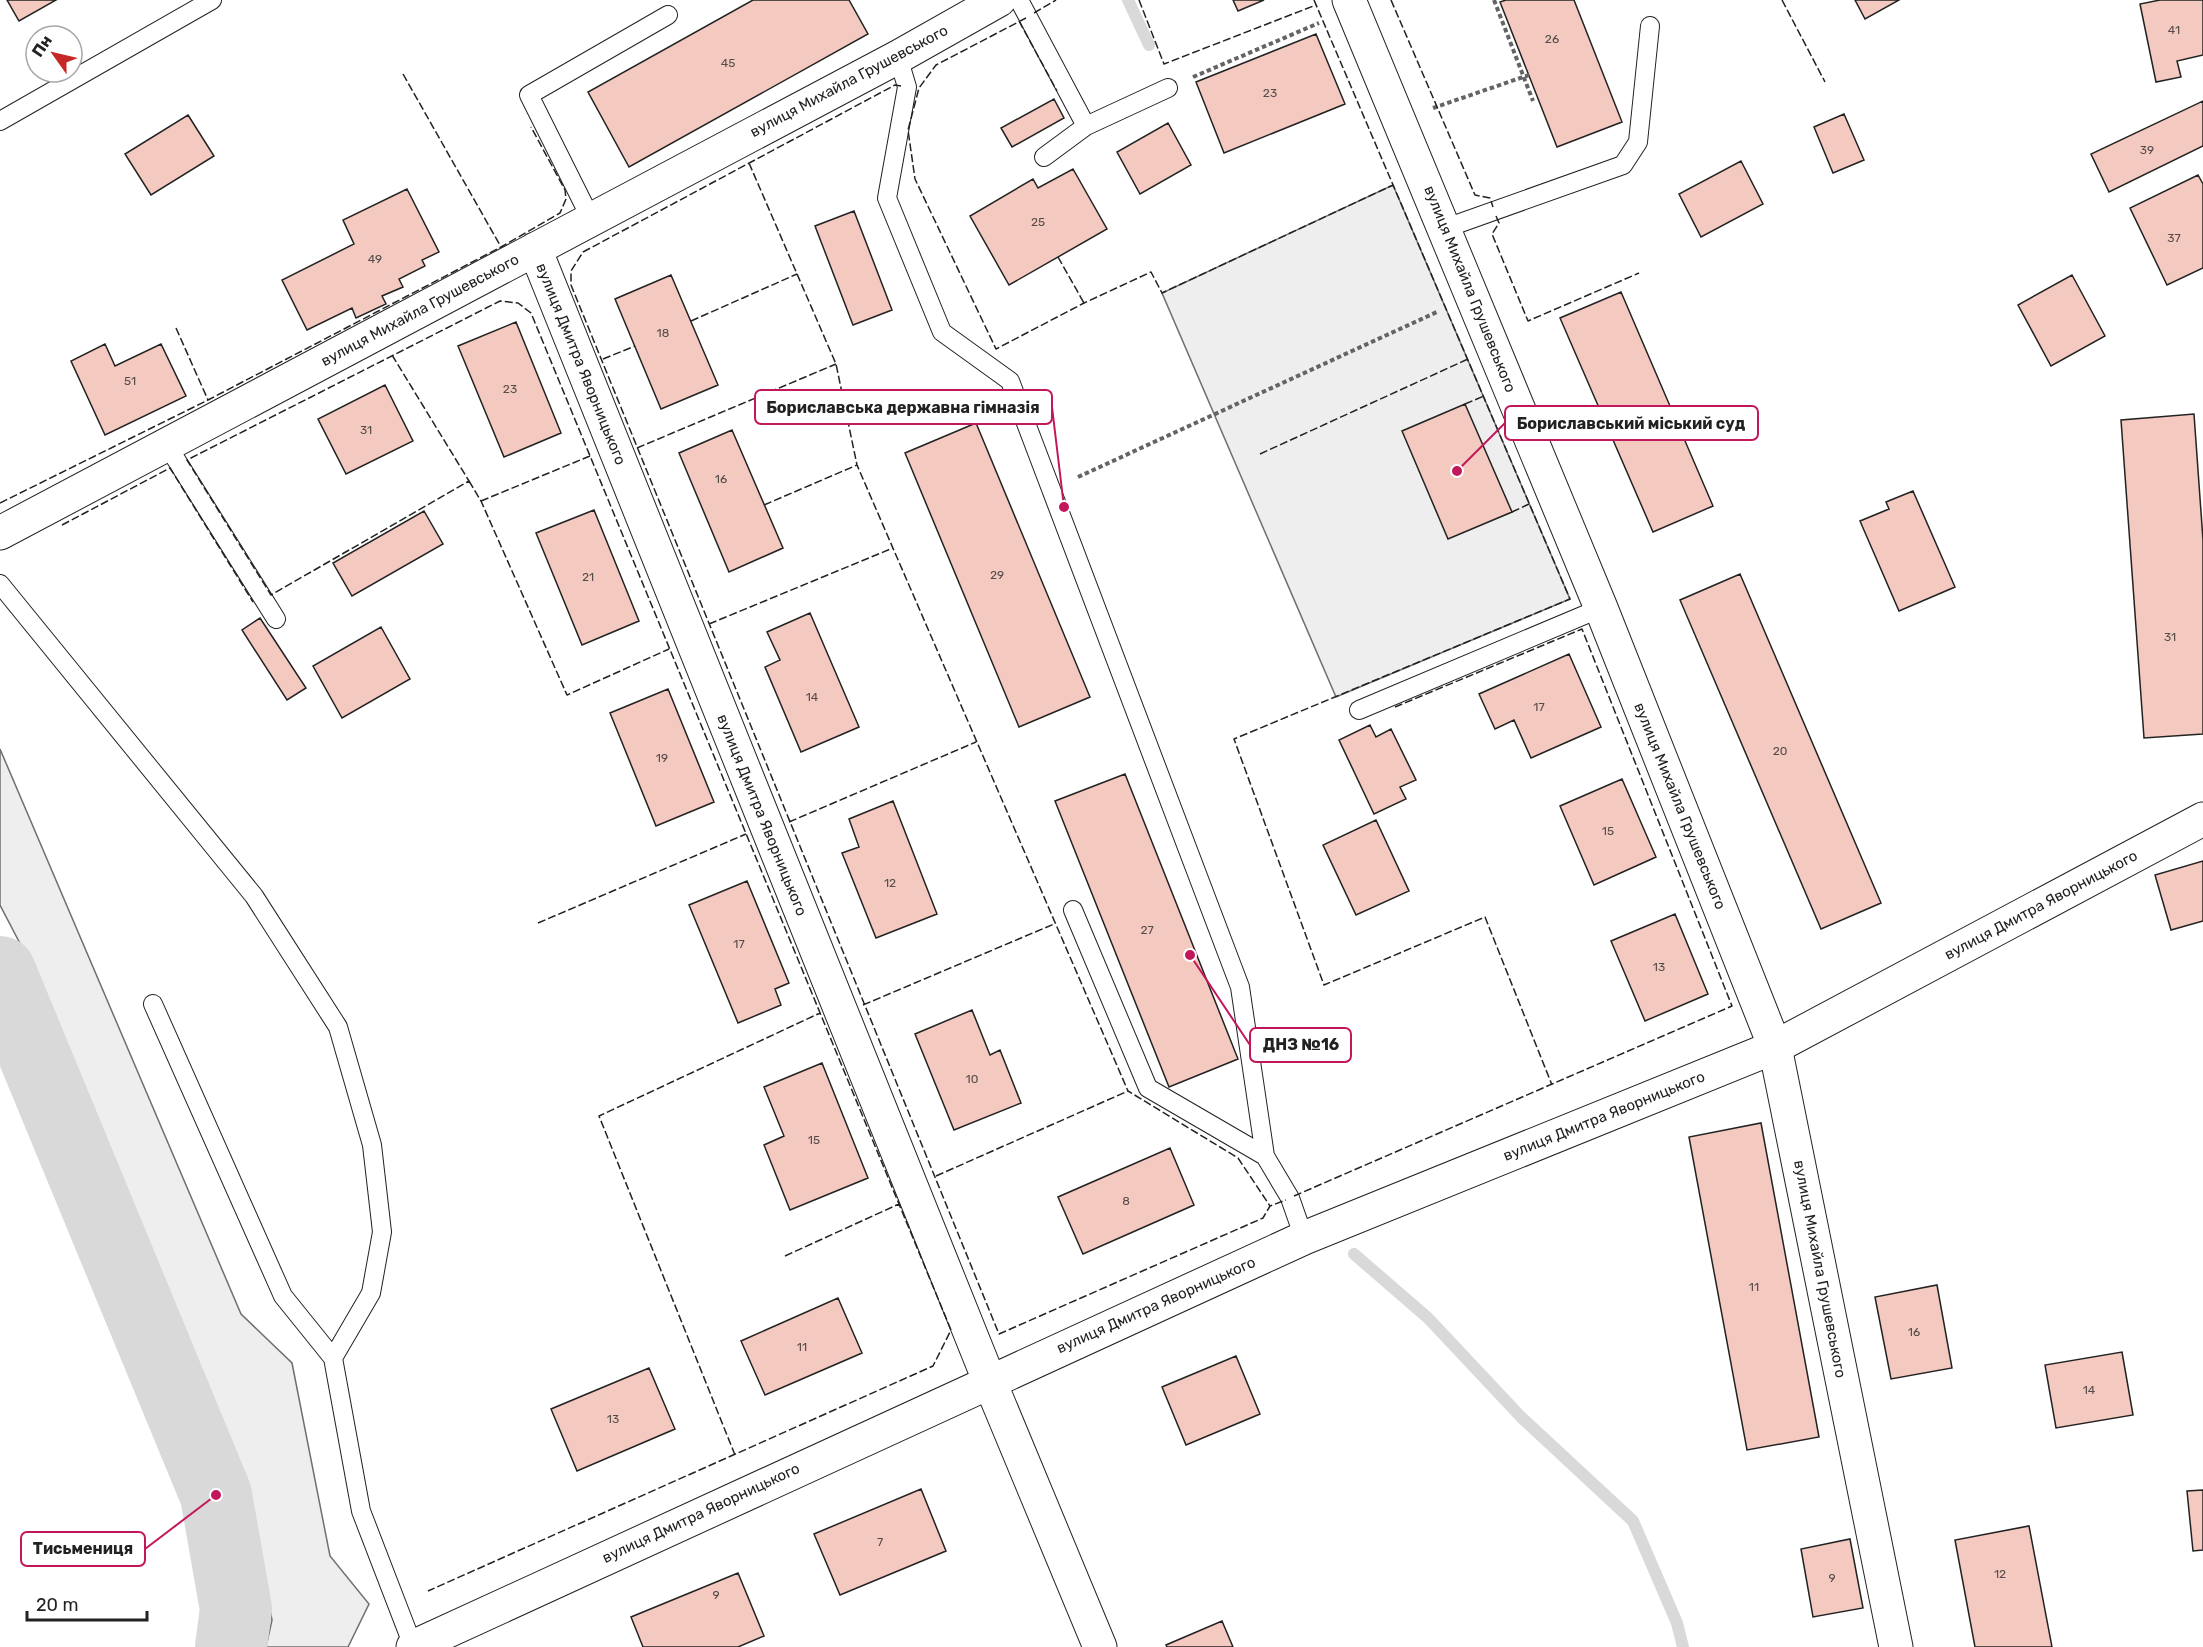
<svg xmlns="http://www.w3.org/2000/svg" width="2203" height="1647" font-family="Rubik,sans-serif">
<rect width="100%" height="100%" fill="#fff"/>
<path fill="#eee" stroke="#6f6f6f" stroke-width="1.5" d="M1393,185L1570,599L1336,697L1162,293Z
M0,749L241,1314L292,1363L330,1556L369,1604L348,1647H266L272,1620L246,1487L26,955L0,905Z"/>
<g fill="none" stroke-linecap="round" stroke-linejoin="round">
<path stroke="#d9d9d9" stroke-width="12" d="M1128,0L1149,45
M1354,1254L1428,1318L1521,1417L1633,1521L1677,1623L1683,1647"/>
<path stroke="#d9d9d9" stroke-width="72" d="M0,972L216,1495L236,1609L231,1647"/>
</g>
<path fill="#f3c9c0" stroke="#222" stroke-width="1.5" d="M7,0H56L19,21Z
M753,0H849L868,34L629,167L588,92Z
M1233,0H1264L1238,11Z
M1506,0H1574L1622,122L1557,147L1500,2Z
M1855,0H1899L1865,19Z
M2160,0H2203V55L2177,61L2181,77L2156,82L2140,4Z
M1316,34L1345,104L1224,153L1196,82Z
M1054,99L1064,118L1012,147L1001,128Z
M2203,101V146L2109,192L2091,154Z
M1844,114L1864,160L1833,173L1814,127Z
M188,115L214,156L151,195L125,154Z
M1168,123L1191,165L1140,194L1117,152Z
M1741,161L1763,204L1701,237L1679,194Z
M1073,169L1107,229L1009,285L970,216L1033,179L1038,188Z
M2198,175L2203,184V268L2167,285L2130,208Z
M407,189L439,252L422,260L425,266L399,279L403,287L382,296L386,304L356,318L352,308L307,330L282,280L354,244L343,220Z
M854,211L892,310L853,325L815,226Z
M671,275L718,385L661,409L615,299Z
M2072,275L2105,336L2051,366L2018,305Z
M1621,292L1713,506L1653,532L1560,318Z
M516,322L561,433L504,457L458,346Z
M105,344L115,366L161,344L186,396L105,435L71,361Z
M385,385L413,441L346,474L318,419Z
M1465,404L1512,512L1448,539L1402,431Z
M2194,414L2203,540V734L2144,738L2121,420Z
M976,423L1090,697L1019,727L905,453Z
M732,430L783,548L729,572L679,453Z
M1913,491L1955,587L1899,611L1860,521L1889,509L1886,502Z
M594,510L639,621L582,645L536,533Z
M424,511L443,544L352,596L333,563Z
M1740,574L1881,903L1821,929L1680,600Z
M810,613L859,727L801,752L765,667L780,660L767,632Z
M260,618L306,688L287,700L242,630Z
M381,627L410,679L342,718L313,666Z
M1569,654L1601,727L1531,758L1514,720L1495,729L1479,694Z
M668,689L714,802L656,826L610,713Z
M1370,725L1376,737L1391,729L1416,780L1400,787L1406,799L1374,814L1339,740Z
M1125,774L1238,1059L1169,1087L1055,801Z
M1622,779L1656,857L1594,885L1560,806Z
M893,801L937,914L876,938L842,853L859,847L849,819Z
M1376,820L1409,891L1356,915L1323,845Z
M2203,861V921L2171,930L2155,875Z
M747,881L789,983L775,989L781,1005L738,1023L689,905Z
M1675,914L1708,994L1645,1021L1611,941Z
M972,1010L990,1055L1000,1050L1021,1103L954,1130L915,1034Z
M822,1063L868,1178L790,1210L764,1145L784,1136L764,1087Z
M1761,1123L1819,1437L1747,1450L1689,1137Z
M1170,1148L1194,1205L1083,1254L1058,1197Z
M1937,1285L1952,1368L1891,1379L1875,1297Z
M838,1298L862,1353L765,1395L741,1341Z
M2122,1352L2133,1415L2056,1428L2045,1365Z
M1236,1356L1260,1414L1186,1445L1162,1387Z
M649,1368L675,1429L577,1471L551,1409Z
M921,1489L946,1551L840,1595L814,1534Z
M2203,1490V1550L2193,1551L2187,1491Z
M2029,1526L2052,1647H1975L1955,1540Z
M1850,1539L1863,1608L1813,1617L1801,1549Z
M738,1573L764,1636L738,1647H643L631,1617Z
M1222,1621L1233,1647H1167L1166,1645Z"/>
<g fill="none" stroke-linecap="round" stroke-linejoin="round">
<g stroke="#222" stroke-width="20">
<path id="service" d="M1019,0L1086,126L1044,157
M898,57L907,87L887,198L942,332L1010,381L1240,987L1265,1156L1290,1198L1304,1238
M0,121L212,0
M1086,126L1168,88
M591,219L529,95L668,15
M1446,228L1623,165L1638,142L1650,26
M167,445L276,619
M0,584L254,896L338,1027L372,1145L382,1232L371,1293L333,1358L361,1511L413,1646
M1359,710L1601,608
M1073,910L1148,1088L1265,1156
M153,1004L283,1296L333,1358"/>
</g>
<g stroke="#222" stroke-width="35">
<path id="minor" d="M1349,0L1601,608L1775,1047L1896,1647
M535,249L989,1380L1100,1647
M0,533L898,57L999,0
M413,1647L1304,1238L1775,1047L2203,819"/>
</g>
<path stroke="#646464" stroke-width="4" stroke-dasharray="4.5 3" stroke-linecap="butt" d="M1494,0L1533,101
M1193,77L1319,23
M1433,108L1529,75
M1078,477L1439,311"/>
<use href="#service" stroke="#fff" stroke-width="18"/>
<use href="#minor" stroke="#fff" stroke-width="33"/>
<path stroke="#222" stroke-width="1.5" stroke-dasharray="8 3" stroke-linecap="butt" d="M1139,0L1164,64L1316,5
M1314,0L1570,599L1234,739L1324,985L1485,917L1552,1085
M1391,0L1475,195L1490,198L1493,207
M1782,0L1825,82
M1034,13L1056,0
M1026,18L936,65L919,88L908,130L915,179L996,349L1084,303L1151,272L1162,293L1393,185
M1019,21L1057,91
M403,74L501,247
M901,86L895,85L583,252L571,271V285L999,1334L1263,1218L1270,1206L1286,1200
M749,163L836,364L857,465L1128,1091L1238,1158L1270,1206
M1496,216L1499,223L1492,234L1528,321L1639,273
M1058,257L1084,303
M691,321L797,274
M176,328L208,400
M392,355L469,481L271,595L187,460L500,301L518,303L531,313L951,1330L933,1366L428,1591
M603,359L635,346
M1465,404L1484,396
M637,448L836,364
M1260,454L1468,359
M469,481L481,501L567,695L669,649
M481,501L590,456
M0,503L208,400L501,247L560,213L566,199L565,190L531,127
M764,505L857,465
M1512,512L1529,504
M62,525L170,468L253,602
M709,624L893,548
M789,822L976,742
M538,923L746,834
M863,1005L1054,924
M936,1176L1128,1091
M1294,1196L1732,1006L1582,629L1395,707
M785,1256L899,1204
M735,1455L599,1116L820,1013"/>
</g>
<g text-anchor="middle" stroke-width="4.5" stroke-linejoin="round" paint-order="stroke">
<g font-size="12" fill="#564c4a">
<text x="2174" y="34">41</text>
<text x="1552" y="43">26</text>
<text x="728" y="67">45</text>
<text x="1270" y="97">23</text>
<text x="2147" y="154">39</text>
<text x="1038" y="226">25</text>
<text x="2174" y="242">37</text>
<text x="375" y="263">49</text>
<text x="663" y="337">18</text>
<text x="130" y="385">51</text>
<text x="510" y="393">23</text>
<text x="366" y="434">31</text>
<text x="721" y="483">16</text>
<text x="997" y="579">29</text>
<text x="588" y="581">21</text>
<text x="2170" y="641">31</text>
<text x="812" y="701">14</text>
<text x="1539" y="711">17</text>
<text x="1780" y="755">20</text>
<text x="662" y="762">19</text>
<text x="1608" y="835">15</text>
<text x="890" y="887">12</text>
<text x="1147" y="934">27</text>
<text x="739" y="948">17</text>
<text x="1659" y="971">13</text>
<text x="972" y="1083">10</text>
<text x="814" y="1144">15</text>
<text x="1126" y="1205">8</text>
<text x="1754" y="1291">11</text>
<text x="1914" y="1336">16</text>
<text x="802" y="1351">11</text>
<text x="2089" y="1394">14</text>
<text x="613" y="1423">13</text>
<text x="880" y="1546">7</text>
<text x="2000" y="1578">12</text>
<text x="1832" y="1582">9</text>
<text x="716" y="1599">9</text>
</g>
<g font-size="15" fill="#222" stroke="#fff">
<text transform="translate(849 81) rotate(-28)" y="5">вулиця Михайла Грушевського</text>
<text transform="translate(1470 289) rotate(68)" y="5">вулиця Михайла Грушевського</text>
<text transform="translate(420 310) rotate(-28)" y="5">вулиця Михайла Грушевського</text>
<text transform="translate(581 364) rotate(68)" y="5">вулиця Дмитра Яворницького</text>
<text transform="translate(1680 806) rotate(68)" y="5">вулиця Михайла Грушевського</text>
<text transform="translate(762 815) rotate(68)" y="5">вулиця Дмитра Яворницького</text>
<text transform="translate(2041 905) rotate(-28)" y="5">вулиця Дмитра Яворницького</text>
<text transform="translate(1604 1116) rotate(-22)" y="5">вулиця Дмитра Яворницького</text>
<text transform="translate(1820 1269) rotate(79)" y="5">вулиця Михайла Грушевського</text>
<text transform="translate(1156 1305) rotate(-24)" y="5">вулиця Дмитра Яворницького</text>
<text transform="translate(701 1513) rotate(-25)" y="5">вулиця Дмитра Яворницького</text>
</g>
</g>
<path fill="none" stroke="#c2185b" stroke-width="2" d="M1064 507L1052 407M1457 471L1505 423M1190 955L1250 1045M216 1495L145 1549"/>
<g fill="#c2185b" stroke="#fff" stroke-width="2">
<circle cx="1064" cy="507" r="6"/>
<circle cx="1457" cy="471" r="6"/>
<circle cx="1190" cy="955" r="6"/>
<circle cx="216" cy="1495" r="6"/>
</g>
<g fill="#fff" stroke="#c2185b" stroke-width="2">
<rect x="755" y="390" width="297" height="34" rx="6"/>
<rect x="1505" y="406" width="253" height="34" rx="6"/>
<rect x="1250" y="1028" width="101" height="34" rx="6"/>
<rect x="21" y="1532" width="124" height="34" rx="6"/>
</g>
<g font-size="16" text-anchor="middle" font-weight="bold" fill="#222">
<text x="903" y="413">Бориславська державна гімназія</text>
<text x="1631" y="429">Бориславський міський суд</text>
<text x="1301" y="1050">ДНЗ №16</text>
<text x="83" y="1554">Тисьмениця</text>
</g>
<g transform="translate(54 54) rotate(304)"><circle r="28" fill="#ffffff" stroke="#a7a7a7" stroke-width="1.5"/>
<path d="M0-4.5L10 22L0 15L-10 22Z" fill="#c62828"/>
<text y="-9" font-size="16" font-weight="bold" text-anchor="middle" fill="#222222">Пн</text>
</g>
<path d="M27 1611v9h120v-9" fill="none" stroke="#222222" stroke-width="3"/>
<text x="36" y="1611" font-size="18" fill="#222222" stroke="#ffffff" stroke-width="4.5" paint-order="stroke">20 m</text>
</svg>
